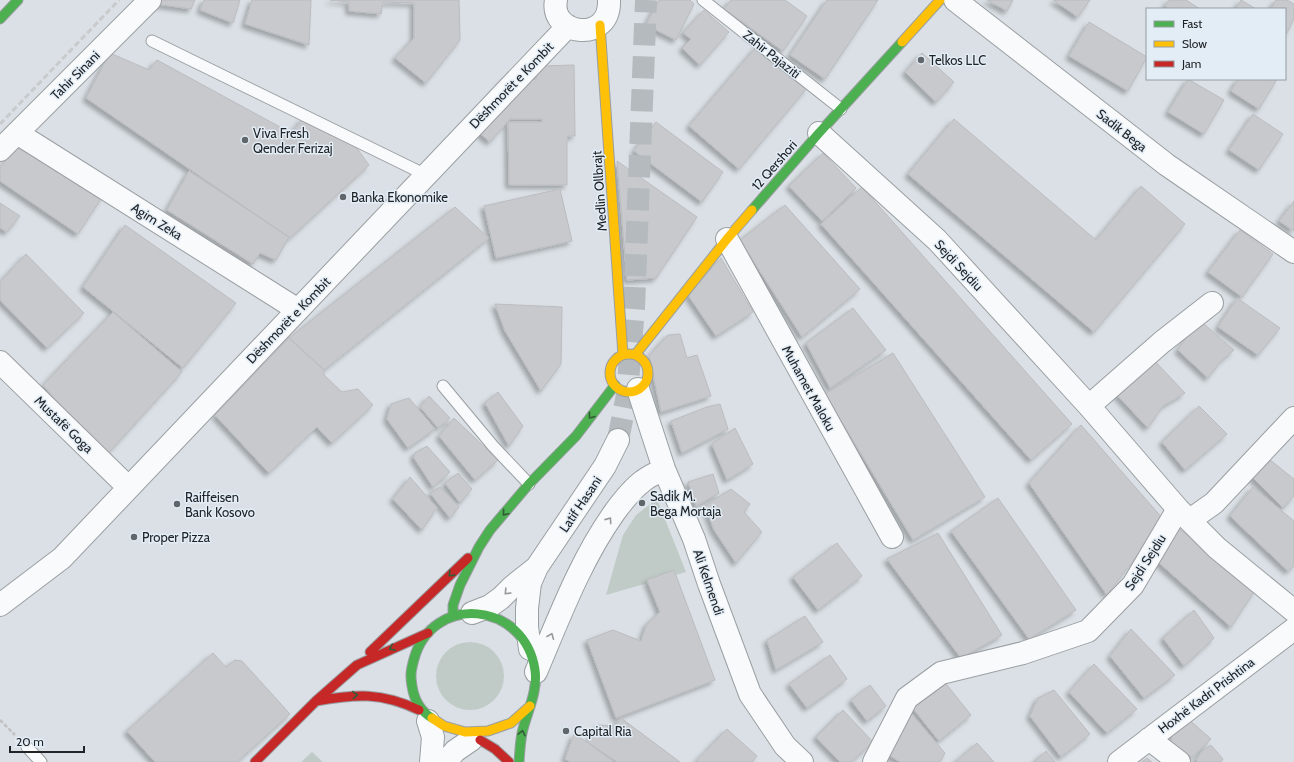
<svg xmlns="http://www.w3.org/2000/svg" width="1294" height="762" font-family="Cabin,sans-serif">
<defs>
<filter id="shadow"><feDropShadow dx="-3.5" dy="3.5" stdDeviation="2" flood-color="#0004"/></filter>
</defs>
<rect width="100%" height="100%" fill="#dae0e5"/>
<path fill="#c0cbc7" d="M657,499L686,572L606,595L623,535L636,515Z
M436 676a34 34 0 1 1 68 0a34 34 0 1 1-68 0Z
M312,752L323,762H301Z"/>
<path fill="#c7c9cd" stroke="#bbbcc0" filter="url(#shadow)" d="M160,0H195L191,9L156,4Z
M204,0H240L233,23L200,10Z
M252,0H311L309,45L245,24Z
M330,0H459L460,40L426,83L395,58L414,38V3L383,2L381,14L349,11V2Z
M659,0H690L694,4L676,40L646,25Z
M731,0H785L807,16L783,51L724,9Z
M827,0H878L825,79L790,55Z
M987,0H1013L1007,11Z
M1053,0H1090L1078,17Z
M1169,0H1186L1200,9H1169L1165,6Z
M1241,0L1256,9H1236Z
M1276,0H1287L1294,4V19L1287,33L1285,32V9H1271Z
M704,10L729,32L700,65L682,48L691,39L683,33Z
M1089,22L1147,57L1128,91L1069,56Z
M757,46L807,88L739,169L689,126Z
M110,53L149,70L157,60L291,133L303,118L356,147L369,165L290,238L86,98Z
M922,53L954,82L936,102L905,72Z
M574,65L575,136H567V185H509L508,122H542V119H510L490,142L468,123L505,78L536,79L539,66Z
M1188,79L1224,100L1204,134L1168,112Z
M1238,79H1277L1259,109L1231,91Z
M1253,114L1283,134L1259,170L1229,150Z
M954,119L1096,240L1141,186L1185,224L1094,332L908,174Z
M656,122L723,172L702,202L634,151Z
M20,144L103,196L78,234L0,181V167Z
M823,153L856,188L822,221L789,186Z
M617,161L697,217L656,278L627,280Z
M189,171L289,237L276,260L260,253L253,264L167,210Z
M862,187L1072,424L1031,460L821,224Z
M560,189L572,241L496,258L484,206Z
M1294,201V231L1279,221Z
M0,203L20,216L7,232L0,228Z
M785,205L860,289L802,337L740,240Z
M455,207L489,238L324,370L289,338Z
M125,225L236,303L183,368L83,287Z
M1240,230L1273,254L1242,297L1208,272Z
M26,254L84,313L47,348L0,300V282Z
M721,258L753,312L716,336L688,295Z
M1237,298L1280,328L1258,355L1218,327Z
M495,304L562,307L561,364L541,391L505,331Z
M853,308L886,350L830,388L806,343Z
M113,312L182,372L104,458L43,385Z
M1204,324L1234,350L1221,361L1208,378L1178,350L1188,335Z
M680,334L687,358L697,355L711,396L661,412L649,356L668,335Z
M289,338L324,370V375L342,392L358,389L373,405L332,443L317,427L269,473L215,415Z
M893,353L985,497L913,540L825,394Z
M1151,357L1185,393L1163,406L1148,428L1117,395Z
M498,392L523,426L509,446L485,403Z
M429,396L450,418L438,428L420,407Z
M409,398L435,429L408,448L387,419L391,404Z
M720,404L728,429L682,453L671,421L707,407Z
M1199,406L1227,434L1185,470L1162,442Z
M454,418L498,460L475,480L439,436Z
M1081,425L1164,520L1107,595L1029,483Z
M735,428L753,464L727,480L712,444Z
M427,446L450,472L433,487L414,458L415,453Z
M1269,459L1294,479V496L1283,508L1252,477Z
M458,473L472,489L460,503L445,483Z
M713,474L719,493L696,506L688,482Z
M410,477L437,508L422,530L393,499Z
M440,487L459,507L450,518L430,493Z
M1253,487L1294,521V566L1288,571L1230,516Z
M731,489L750,504L744,512L762,532L736,563L714,530L705,506Z
M998,498L1076,610L1029,639L951,531Z
M1177,527L1256,589L1231,627L1157,561Z
M938,533L1002,635L961,658L887,559Z
M837,543L862,576L818,610L793,577Z
M674,570L715,680L616,718L587,640L613,630L641,641L647,624L660,612L647,580Z
M1194,610L1214,638L1184,666L1163,638Z
M805,616L823,642L776,670L767,640Z
M1131,629L1175,675L1144,698L1110,656Z
M213,653L226,667L235,660L242,661L290,714L237,762H155L127,731Z
M830,655L847,679L807,708L789,684Z
M1094,664L1137,709L1107,733L1069,692Z
M943,680L971,715L939,741L911,706Z
M870,685L886,706L867,721L851,700Z
M1054,690L1090,734L1061,757L1030,716L1038,698Z
M843,710L873,742L851,762H840L816,737Z
M909,711L945,753L940,762H900L884,752Z
M1185,716L1211,739L1192,757L1171,742L1174,724Z
M621,718L680,762H617L587,742L598,725L615,726Z
M727,729L757,756L752,762H695Z
M574,734L587,742L614,762H570L565,759Z
M977,743L994,762H955Z
M1211,745L1223,759L1221,762H1198L1196,760L1203,750Z
M1046,751L1055,762H1034Z
M1147,758L1152,762H1142Z"/>
<g fill="none" stroke-linecap="round" stroke-linejoin="round">
<path stroke="#b5babf" stroke-width="22" stroke-dasharray="22 11" stroke-linecap="butt" d="M618,440L627,395L634,308L646,0"/>
<g stroke="#9a9fa2" stroke-width="13">
<path id="lane" d="M703,0L841,109
M152,41L426,175
M443,386L493,446L529,484
M27,747L41,762"/>
</g>
<g stroke="#9a9fa2" stroke-width="24">
<path id="street" d="M556,0C549,36 611,44 609,0
M955,0L1167,165L1294,252
M17,133L298,310
M819,133L937,240L1089,406L1178,509L1217,548L1294,611
M0,150L150,0
M727,239L892,537
M0,362L128,487
M638,389L664,469L694,539L709,584L750,694L785,746L802,762
M1089,406L1162,342L1212,303
M1190,520L1214,503L1294,418
M0,605L62,558L568,26
M472,613L490,606L501,598L512,587L537,567
M530,649L527,627V608L530,583L537,567L605,466L618,440
M536,672C559,618 580,561 614,513C622,502 632,489 643,481C649,476 657,473 664,469
M428,721L433,737L431,762
M1149,739L1179,762
M446,762L455,751L471,740
M874,762L907,698L941,673L1023,653L1088,631L1133,585L1178,509
M1119,762L1294,629"/>
</g>
<g stroke="#9a9fa2" stroke-width="11">
<path id="fast" d="M0,19L18,0
M752,210L819,133L902,42
M453,616V605L460,585L479,547L490,530L529,484L576,436L615,385
M432,718C420,711 414,699 412,686C410,675 411,670 414,659C432,593 525,601 535,670C538,690 528,710 523,729C520,740 520,751 519,762"/>
</g>
<g stroke="#9a9fa2" stroke-width="11">
<path id="slow" d="M600,25L623,355
M902,42L940,0
M610 373a19 19 0 1 1 38 0a19 19 0 1 1-38 0Z
M635,355L727,239L752,210
M432,718L444,726L465,732L488,731L511,723L530,706"/>
</g>
<g stroke="#9a9fa2" stroke-width="11">
<path id="jam" d="M370,652L468,558
M316,701C356,694 381,692 419,710
M480,740L495,749L509,762
M255,762L316,701L357,665L428,633"/>
</g>
<path stroke="#c0c1c2" stroke-width="2.5" stroke-dasharray="4 2" stroke-linecap="butt" d="M0,720L15,735"/>
<use href="#lane" stroke="#f9fafb" stroke-width="11"/>
<use href="#street" stroke="#f9fafb" stroke-width="22"/>
<use href="#fast" stroke="#4caf50" stroke-width="9"/>
<use href="#slow" stroke="#ffc107" stroke-width="9"/>
<use href="#jam" stroke="#c62828" stroke-width="9"/>
<path stroke="#c8cacb" stroke-width="3" stroke-dasharray="6 3" stroke-linecap="butt" d="M0,124L119,0"/>
</g>
<defs><path id="oneway-chevron" d="M-2-3.5L2.5 0L-2 3.5" fill="none" stroke-width="1.6" stroke-linecap="round" stroke-linejoin="round"/></defs>
<g stroke="#325c37">
<use href="#oneway-chevron" transform="translate(591 416) rotate(128)"/>
<use href="#oneway-chevron" transform="translate(505 513) rotate(131)"/>
<use href="#oneway-chevron" transform="translate(451 574) rotate(136)"/>
<use href="#oneway-chevron" transform="translate(392 648) rotate(154)"/>
<use href="#oneway-chevron" transform="translate(355 695) rotate(-4)"/>
<use href="#oneway-chevron" transform="translate(522 733) rotate(-78)"/>
</g>
<g stroke="#979a9c">
<use href="#oneway-chevron" transform="translate(609 520) rotate(-55)"/>
<use href="#oneway-chevron" transform="translate(507 592) rotate(134)"/>
<use href="#oneway-chevron" transform="translate(551 636) rotate(-68)"/>
</g>
<g fill="#61666a" stroke="#e3edf6" stroke-width="1.5">
<circle cx="921" cy="60" r="4"/>
<circle cx="245" cy="140" r="4"/>
<circle cx="343" cy="197" r="4"/>
<circle cx="642" cy="503" r="4"/>
<circle cx="177" cy="504" r="4"/>
<circle cx="134" cy="537" r="4"/>
<circle cx="566" cy="731" r="4"/>
</g>
<g text-anchor="middle" stroke-width="3" stroke-linejoin="round" paint-order="stroke">
<g font-size="13" fill="#202427" stroke="#e3edf6">
<text transform="translate(772 54) rotate(38)" y="5">Zahir Pajaziti</text>
<text transform="translate(75 75) rotate(-45)" y="5">Tahir Sinani</text>
<text transform="translate(511 85) rotate(-46)" y="5">Dëshmorët e Kombit</text>
<text transform="translate(1122 130) rotate(38)" y="5">Sadik Bega</text>
<text transform="translate(774 165) rotate(-49)" y="5">12 Qershori</text>
<text transform="translate(599 191) rotate(-94)" y="5">Medlin Ollbrajt</text>
<text transform="translate(157 221) rotate(32)" y="5">Agim Zeka</text>
<text transform="translate(959 265) rotate(47)" y="5">Sejdi Sejdiu</text>
<text transform="translate(288 320) rotate(-46)" y="5">Dëshmorët e Kombit</text>
<text transform="translate(809 388) rotate(61)" y="5">Muhamet Maloku</text>
<text transform="translate(64 424) rotate(44)" y="5">Mustafë Goga</text>
<text transform="translate(580 504) rotate(-56)" y="5">Latif Hasani</text>
<text transform="translate(1145 562) rotate(-57)" y="5">Sejdi Sejdiu</text>
<text transform="translate(709 582) rotate(71)" y="5">Ali Kelmendi</text>
<text transform="translate(1206 695) rotate(-37)" y="5">Hoxhë Kadri Prishtina</text>
</g>
<g font-size="13" fill="#202427" stroke="#e3edf6" text-anchor="start">
<text x="929" y="65">Telkos LLC</text>
<text x="253" y="138">Viva Fresh<tspan x="253" dy="15">Qender Ferizaj</tspan></text>
<text x="351" y="202">Banka Ekonomike</text>
<text x="650" y="501">Sadik M.<tspan x="650" dy="15">Bega Mortaja</tspan></text>
<text x="185" y="502">Raiffeisen<tspan x="185" dy="15">Bank Kosovo</tspan></text>
<text x="142" y="542">Proper Pizza</text>
<text x="574" y="736">Capital Ria</text>
</g>
</g>
<rect x="1146" y="8" width="140" height="72" fill="#e3edf6" stroke="#959da3"/>
<rect x="1154" y="21" width="20" height="6" fill="#4caf50" stroke="#959da3"/>
<text x="1182" y="28" font-size="12" fill="#202427">Fast</text>
<rect x="1154" y="41" width="20" height="6" fill="#ffc107" stroke="#959da3"/>
<text x="1182" y="48" font-size="12" fill="#202427">Slow</text>
<rect x="1154" y="61" width="20" height="6" fill="#c62828" stroke="#959da3"/>
<text x="1182" y="68" font-size="12" fill="#202427">Jam</text>
<path d="M10 746v6h74v-6" fill="none" stroke="#202427" stroke-width="2"/>
<text x="16" y="746" font-size="12" fill="#202427" stroke="#e3edf6" stroke-width="3" paint-order="stroke">20 m</text>
</svg>
